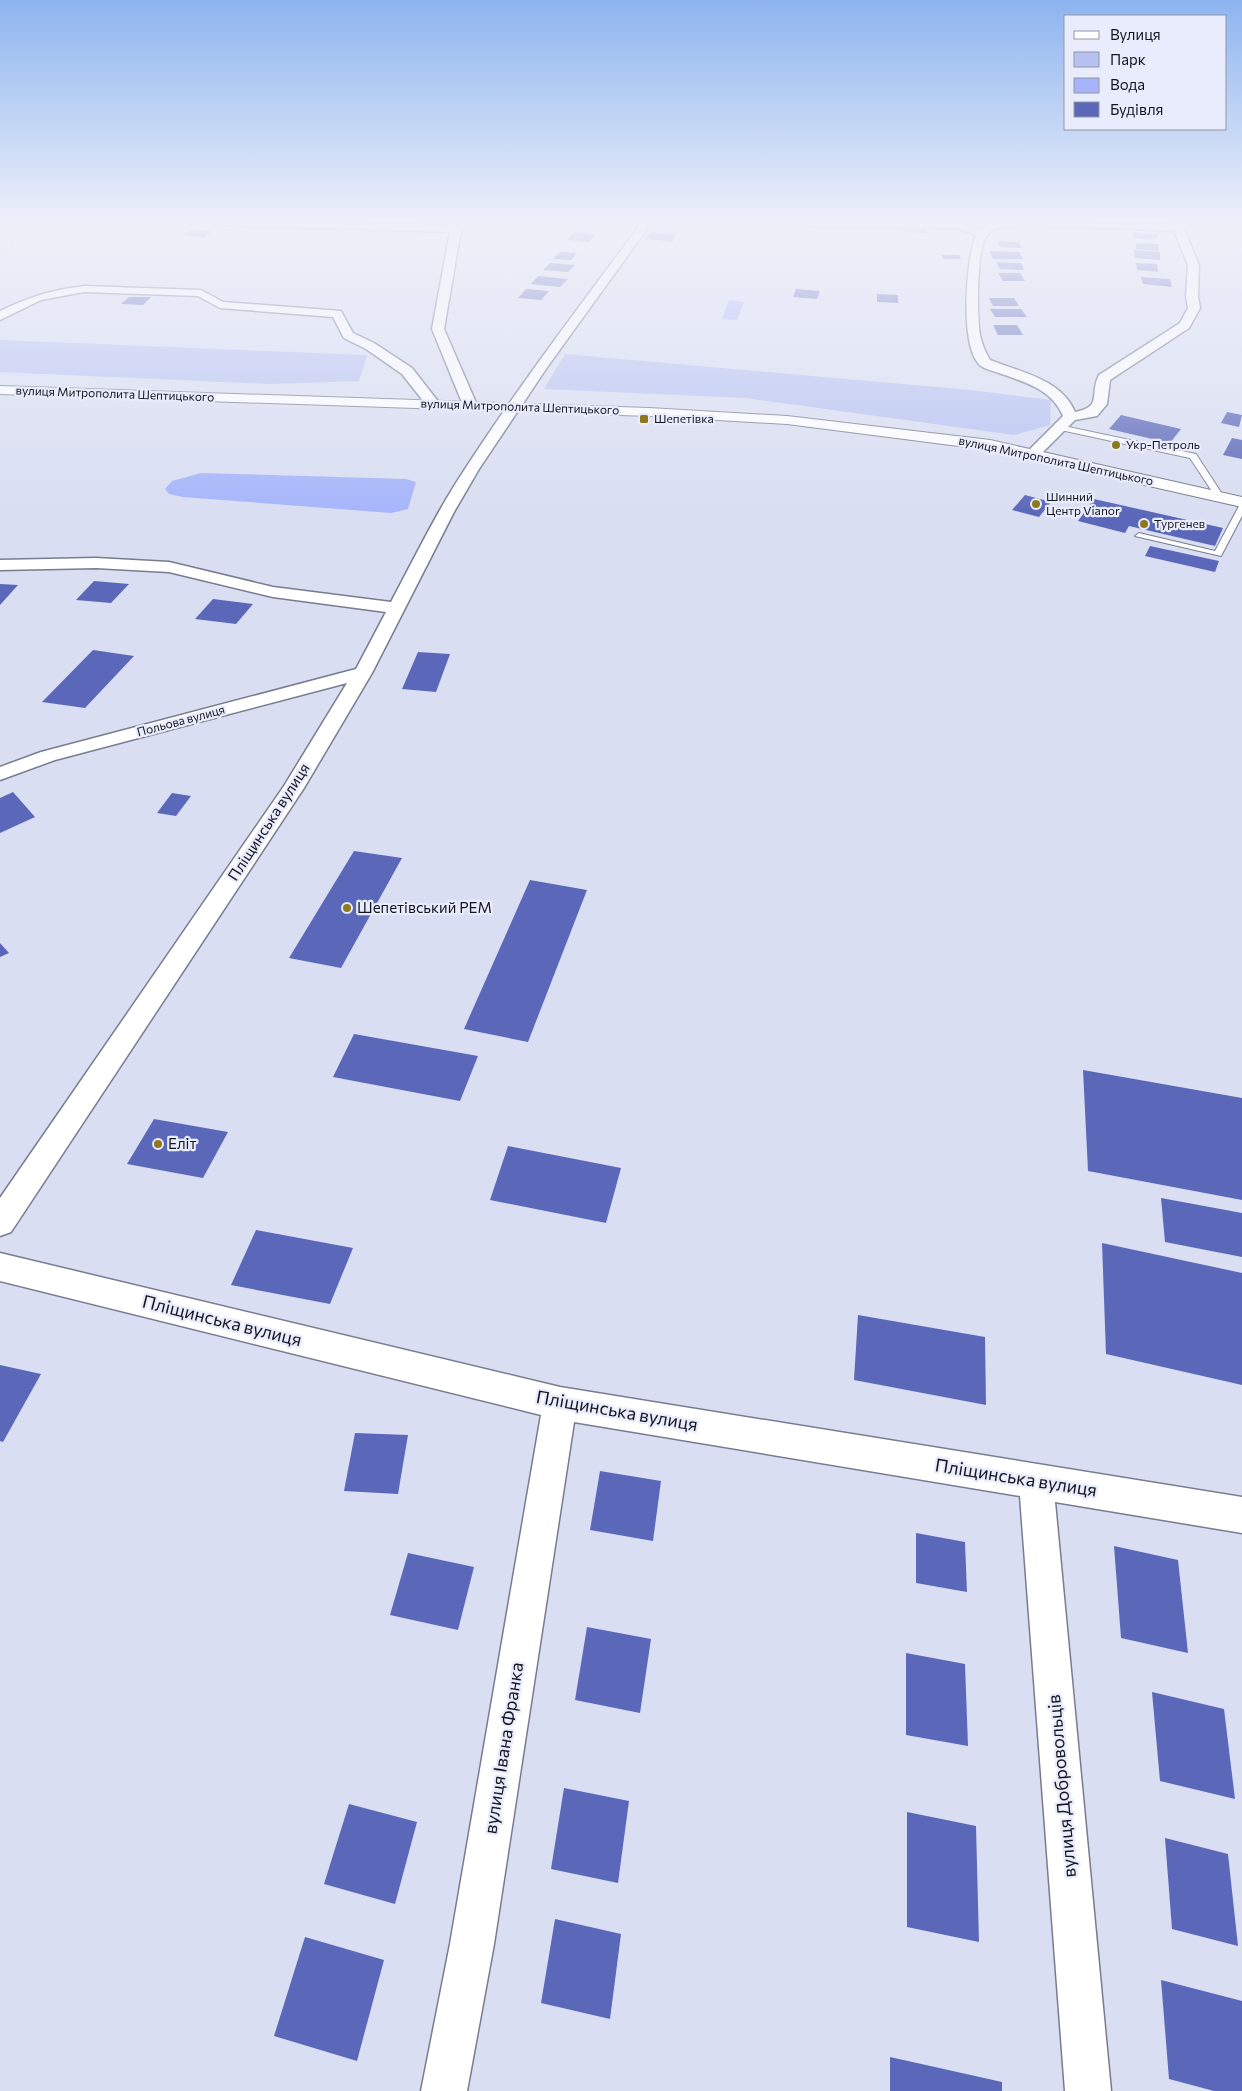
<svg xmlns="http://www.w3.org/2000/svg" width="1242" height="2091" font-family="Commissioner,sans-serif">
<rect width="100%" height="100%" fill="#d9def2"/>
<path fill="#b7c2f2" d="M0,340L367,355L359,381L270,384L0,372Z
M565,354L970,390L1051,400L1050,425L1014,435L746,398L544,389Z"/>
<path fill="#a6b5fb" d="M729,300L744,302L737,320L722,319Z
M201,473L406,479L416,482L408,509L391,513L183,497L169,494L165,489L172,481Z"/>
<path fill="#5b68b9" d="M904,226L926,228V233L903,232Z
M191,230L212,231L204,237L183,236Z
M574,232L596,234L589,242L567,240Z
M651,232L677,234L672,242L645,239Z
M1133,232L1157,234V239L1133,238Z
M998,241L1019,242L1022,248L1000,247Z
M1136,243L1158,244L1159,251L1136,249Z
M1134,250L1160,252V260L1135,258Z
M989,251L1019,252L1023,259H993Z
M560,252L577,253L571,260L553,259Z
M942,255H959L961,259H943Z
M996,262L1021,263L1024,270L1000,269Z
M550,263L575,265L568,272L543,270Z
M1136,263L1157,264L1158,272L1137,270Z
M998,273H1020L1025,281H1003Z
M538,276L568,279L560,287L531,284Z
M1141,277L1170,279L1172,287L1143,284Z
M526,289L549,291L541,300L518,298Z
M796,289L820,291L817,299L793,297Z
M877,294L898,295V303L877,302Z
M129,297H151L143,305L121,304Z
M989,298H1014L1019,306H993Z
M990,309H1021L1027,317H995Z
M993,325H1017L1023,335H998Z
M1227,412L1242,415L1239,427L1221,423Z
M1121,415L1181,429L1170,443L1109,429Z
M1232,438L1242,440V459L1223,455Z
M1025,495L1051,502L1039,517L1012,510Z
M1094,499L1223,528L1215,546L1129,526L1125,533L1078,521Z
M1150,546L1219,561L1215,572L1145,556Z
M94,581L129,584L111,603L76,600Z
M0,584L18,585L0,605Z
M213,599L253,604L236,624L195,619Z
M93,650L134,656L85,708L42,702Z
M418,652L450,654L436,692L402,689Z
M13,792L35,817L0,833V798Z
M172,793L191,796L176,816L157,813Z
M354,851L402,858L341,968L289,958Z
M530,880L587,890L528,1042L464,1029Z
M0,943L9,953L0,957Z
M354,1034L478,1056L460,1101L333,1077Z
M1083,1070L1242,1098V1200L1088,1171Z
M154,1119L228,1132L203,1178L127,1164Z
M508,1146L621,1168L606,1223L490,1200Z
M1161,1198L1242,1213V1257L1165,1242Z
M256,1230L353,1248L330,1304L231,1285Z
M1102,1243L1242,1273V1385L1106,1354Z
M858,1315L985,1337L986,1405L854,1380Z
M0,1365L41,1374L3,1442L0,1441Z
M355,1433L408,1435L398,1494L344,1491Z
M600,1471L661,1481L653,1541L590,1530Z
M916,1533L965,1542L967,1592L916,1583Z
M1114,1546L1178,1560L1188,1653L1121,1638Z
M408,1553L474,1567L458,1630L390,1615Z
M587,1627L651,1639L640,1713L575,1700Z
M906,1653L965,1664L968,1746L906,1735Z
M1152,1692L1224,1709L1235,1799L1160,1781Z
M564,1788L629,1801L618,1883L551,1869Z
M349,1804L417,1822L395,1904L324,1884Z
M907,1812L976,1826L979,1942L907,1927Z
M1165,1838L1228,1854L1238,1946L1172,1929Z
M555,1919L621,1934L610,2019L541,2003Z
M305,1937L384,1960L357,2061L274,2036Z
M1161,1980L1242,2001V2091H1214L1169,2079Z
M890,2057L1002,2082V2091H890Z"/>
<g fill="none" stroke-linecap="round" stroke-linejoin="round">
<g stroke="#787c8e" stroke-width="2">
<path id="service" d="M1059,425L1196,454L1224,497L1217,499L1190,458L1056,429L1055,427Z
M1239,506H1242V516L1221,556L1135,536L1139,533L1215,551Z"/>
</g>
<g stroke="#787c8e" stroke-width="3">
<path id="minor" d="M220,222H313L454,226L458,222H469L461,230L444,329L477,405L475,408L470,409L463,405L432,329L450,232L225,225Z
M642,222H652L548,366L479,469L454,512L372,673L304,788L11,1232L0,1236V1198L284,786L347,683L55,760L0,780V767L41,752L356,669L386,612L273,597L169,572L96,568L0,570V560L96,558L169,562L273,587L391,602C415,557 437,511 465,469C520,384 582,303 642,222Z
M769,222H957L981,230L989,224L1006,222L1176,225L1181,222H1193L1184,229L1199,265L1198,296L1200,308L1189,328L1110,380L1107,404L1097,416L1075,420L1038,457L1033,458L1026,454L1028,451L1063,416C1052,389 1024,382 999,373C993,371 985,369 981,366C959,349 966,258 976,235L956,228L774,225ZM1031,225L1174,231L1188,265L1186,296L1188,308L1180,323L1099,375C1089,394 1103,407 1075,412C1061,379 1020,372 990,360C985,352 982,344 980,335C977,318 976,248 987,235C996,224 1018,226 1031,225Z
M84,286L201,290L223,302L341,311L353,333L374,343L412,368L440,404L433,408L428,407L402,374L366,349L344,338L333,317L220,308L198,296L84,292L41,300L0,320V311C30,297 51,290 84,286Z
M0,1253L560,1387L1242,1497V1533L1055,1502L1111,2091H1065L1020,1496L574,1422L494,1944L467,2091H421L450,1944L541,1415L0,1281Z"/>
</g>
<g stroke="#787c8e" stroke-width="2">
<path id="primary" d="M0,386L649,408L787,416L990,440L1242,497V507L990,450L787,424L649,416L0,394Z"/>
</g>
<path stroke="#8d91a0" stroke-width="1" stroke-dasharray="1 2" stroke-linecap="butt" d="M0,224L11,231L15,239L10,248L0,257"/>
<use href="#service" fill="#fff" fill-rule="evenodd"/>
<use href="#minor" fill="#fff" fill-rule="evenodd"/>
<use href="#primary" fill="#fff" fill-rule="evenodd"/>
</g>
<linearGradient id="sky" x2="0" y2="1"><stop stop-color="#8db4f0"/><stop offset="0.43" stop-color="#eef0f9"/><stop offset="1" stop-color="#eef0f9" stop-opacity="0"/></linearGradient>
<rect width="1242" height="514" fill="url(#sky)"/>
<g fill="#8e781e" stroke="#e8ecfc" stroke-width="2">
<rect x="639" y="414" width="10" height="10" rx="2.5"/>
<circle cx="1116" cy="445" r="5"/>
<circle cx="1036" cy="504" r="5"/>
<circle cx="1144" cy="524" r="5"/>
<circle cx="347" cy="908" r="5"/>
<circle cx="158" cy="1144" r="5"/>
</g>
<g text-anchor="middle" stroke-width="4.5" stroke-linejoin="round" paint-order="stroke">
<g font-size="12" fill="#14161d" stroke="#e8ecfc">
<text transform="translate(115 394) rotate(2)" y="4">вулиця Митрополита Шептицького</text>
<text transform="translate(520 407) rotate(2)" y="4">вулиця Митрополита Шептицького</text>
<text transform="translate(1056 461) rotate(12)" y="4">вулиця Митрополита Шептицького</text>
<text transform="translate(181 721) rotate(-15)" y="4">Польова вулиця</text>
</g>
<g font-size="12" fill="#14161d" stroke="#e8ecfc" text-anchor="start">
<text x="654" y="423">Шепетівка</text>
<text x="1126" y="449">Укр-Петроль</text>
<text x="1046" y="501">Шинний<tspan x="1046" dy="14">Центр Vianor</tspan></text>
<text x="1154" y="528">Тургенев</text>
</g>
<g font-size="15" fill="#14161d" stroke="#e8ecfc">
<text transform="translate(269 822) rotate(-57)" y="5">Пліщинська вулиця</text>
</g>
<g font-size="15" fill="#14161d" stroke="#e8ecfc" text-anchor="start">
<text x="357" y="913">Шепетівський РЕМ</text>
<text x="168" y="1149">Еліт</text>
</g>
<g font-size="18" fill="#14161d" stroke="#e8ecfc">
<text transform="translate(222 1321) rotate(14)" y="6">Пліщинська вулиця</text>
<text transform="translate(617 1411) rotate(10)" y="6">Пліщинська вулиця</text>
<text transform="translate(1016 1478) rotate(9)" y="6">Пліщинська вулиця</text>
<text transform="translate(504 1748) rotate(-81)" y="6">вулиця Івана Франка</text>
<text transform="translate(1062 1786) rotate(-95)" y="6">вулиця Добровольців</text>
</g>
</g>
<rect x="1064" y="15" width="162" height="115" fill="#e8ecfc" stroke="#9396a3"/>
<rect x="1074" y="31" width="25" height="8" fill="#ffffff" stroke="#9396a3"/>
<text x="1110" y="40" font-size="15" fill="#14161d">Вулиця</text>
<rect x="1074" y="52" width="25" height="15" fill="#b7c2f2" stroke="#9396a3"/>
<text x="1110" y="65" font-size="15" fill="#14161d">Парк</text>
<rect x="1074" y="78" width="25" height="15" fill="#a6b5fb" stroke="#9396a3"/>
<text x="1110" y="90" font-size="15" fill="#14161d">Вода</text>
<rect x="1074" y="102" width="25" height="15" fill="#5b68b9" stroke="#9396a3"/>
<text x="1110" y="115" font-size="15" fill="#14161d">Будівля</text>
</svg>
